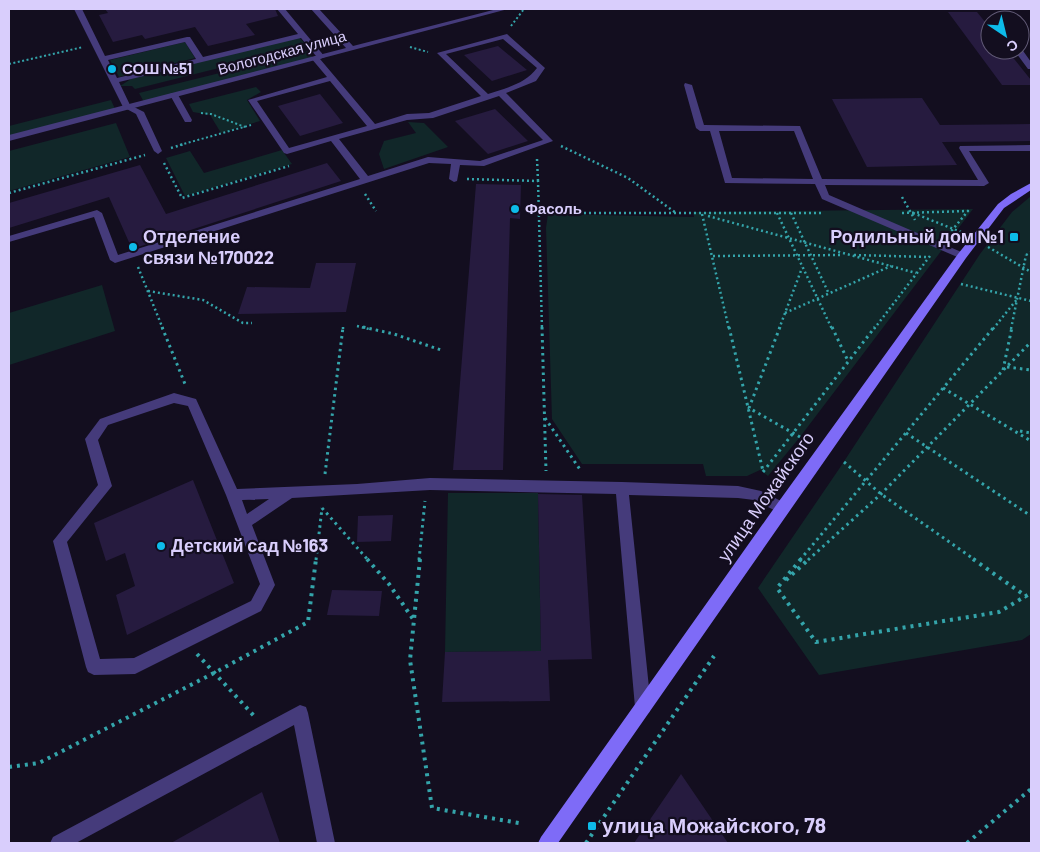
<svg xmlns="http://www.w3.org/2000/svg" width="1040" height="852" font-family="Barlow,sans-serif">
<rect width="100%" height="100%" fill="#130e1f"/>
<path fill="#112729" d="M299,37L307,46L135,89L132,86H120L131,79Z
M185,42L195,58L119,77L110,60Z
M308,51L313,58L144,102L139,93Z
M256,87L261,92L247,100L260,121L221,133L210,115L193,112L189,104Z
M111,100L115,109L9,136V126Z
M408,122L424,123L448,147L384,169L379,154L384,141L416,133Z
M116,123L130,157L9,191V151Z
M282,150L292,164L185,196L166,158L190,151L204,173Z
M1031,196V634L1022,640L819,675L758,588L839,469L980,254L1012,212Z
M973,209L800,437L768,476L760,470L747,476H706L703,464H582L552,419L546,228L548,214L694,217L693,212Z
M102,285L115,331L9,365V313Z
M448,493H538L541,651L445,652Z"/>
<path fill="#261b3f" d="M105,9H275L278,16L246,24L255,35L208,46L195,27L145,39L142,35L113,42L99,15L108,13Z
M948,12H977L990,28V50H1007L1031,80V85H1002Z
M498,46L527,70L492,81L464,55Z
M320,94L343,123L300,136L278,106Z
M922,98L940,125L1031,124V141L942,142L957,165L867,167L832,99Z
M495,109L528,141L488,154L455,121Z
M327,163L341,181L132,249L109,197L9,228V203L140,165L166,214Z
M476,184L521,185L520,219L510,218L503,470H453Z
M316,263H356L346,312L238,314L247,287L310,288Z
M193,480L234,583L127,635L116,595L135,586L125,553L106,561L94,523Z
M538,494L582,495L592,659L548,660L550,701L442,702L445,652L541,651Z
M393,515L391,541L357,542L358,516Z
M332,590L382,591L379,616L327,615Z
M681,774L728,843H634Z
M262,792L280,843H171Z"/>
<g fill="none" stroke-linecap="round" stroke-linejoin="round">
<path stroke="#34a4aa" stroke-width="2" stroke-dasharray="2 2.5" stroke-linecap="butt" d="M511,26L524,9
M410,47L428,52
M9,64L83,47
M201,113L211,114L245,127
M180,145L251,125"/>
<path stroke="#34a4aa" stroke-width="2.5" stroke-dasharray="2 3" stroke-linecap="butt" d="M561,146L628,178L676,213
M171,148L184,144
M537,159L538,181
M164,163L182,198L289,166
M467,179L538,181L542,329
M9,193L145,155
M365,194L376,211
M902,197L915,220
M539,213H823
M777,213L832,329
M791,213L829,294
M902,213L968,211L949,234
M913,213L961,232
M702,214L729,329
M708,216L916,273
M988,247L1031,272
M854,255L928,257
M1026,255L1031,252
M713,256L843,255
M138,267L163,329
M961,284L1031,301
M148,291L203,300L243,323H252
M785,313L891,266
M357,326L369,329
M343,329V326
M779,329L802,268
M874,329L930,256
M993,329L1018,298
M1011,329L1026,255"/>
<path stroke="#34a4aa" stroke-width="3" stroke-dasharray="2.5 4" stroke-linecap="butt" d="M162,327L185,384
M363,327L394,334L441,350
M542,327L546,471
M729,327L763,471
M780,327L749,408L800,437
M832,327L848,361
M1007,367L1031,370
M1003,370L1012,327
M943,388L1031,441
M545,418L581,471
M1020,431L1031,433
M906,433L1031,516
M844,462L881,494L975,560
M763,472L875,327
M325,474L343,327
M322,508L368,560
M316,560L322,508
M419,560L425,501
M800,560L994,327
M808,560L881,494L1031,342"/>
<path stroke="#34a4aa" stroke-width="4" stroke-dasharray="3 5" stroke-linecap="butt" d="M367,559L389,584L413,619
M420,559L410,660L432,808L519,823
M801,559L777,588L816,642L999,612L1031,593
M973,559L1027,597
M786,580L809,559
M197,654L256,718
M9,767L39,763L214,673L308,622L316,559
M586,843L714,656
M967,843L1031,789"/>
<path fill="#453b7b" fill-rule="evenodd" d="M74,9H82L105,56L187,37H190L203,57L298,34L277,9H285L325,57L320,59L375,124L407,114L429,113L481,96L437,53L507,34L545,68L536,81L506,93L553,141L484,166L460,165L457,181L454,182L449,179L451,164L429,163L115,263L110,260L94,217L9,242V236L97,210L102,213L118,255L360,179L331,141L287,154L284,153L248,100L327,77L311,58L316,56L301,38L119,82L130,105L144,112L162,151L158,154L154,151L136,114L123,107ZM503,39L537,68C525,84 506,88 488,94L446,54ZM185,42L196,59L117,78L108,60ZM330,81L367,126L289,148L257,101ZM499,96L543,140L480,161L428,157L368,176L339,139L407,120L433,118Z
M990,17H996L998,20H990Z
M1021,48L1031,62V69H1028L1014,50Z
M685,83L692,85L704,125L800,126L822,179L978,180L959,148L960,146L1031,145V151H969L989,183L984,186L825,185L829,195L966,254L967,256L962,259L822,199L815,184L725,183L710,131H700L696,128L684,85ZM719,131H794L813,179L732,178Z
M171,93H177L192,120L191,122H185L170,95Z
M174,393L196,399L237,489L357,484L430,478L622,482L738,486L761,491L787,504L789,508L787,512L782,514L754,500L738,498L629,495L651,707L649,713L643,715L637,713L635,707L616,494L430,490L292,498L252,525L275,585L261,611L135,674L94,675L88,672L86,667L53,541L98,485L85,439L100,419ZM174,403L188,406L226,495L260,584L251,601L134,658L100,659L67,542L112,486L98,440L108,425ZM269,499L247,514L242,500Z
M300,705L306,707L308,713L335,843H317L294,725L76,843H50L53,837Z"/>
<path fill="#453b7b" fill-rule="evenodd" d="M311,9H319L353,46L497,9H508L9,141V135L346,48Z"/>
<path fill="#7e6bf7" fill-rule="evenodd" d="M1031,183V190L1004,208L966,258L558,843H538L541,837L777,504L958,254L998,204L1011,194Z"/>
</g>
<g fill="#0dbbe9" stroke="#130e1f" stroke-width="2">
<circle cx="112" cy="69" r="5"/>
<circle cx="515" cy="209" r="5"/>
<rect x="1009" y="232" width="10" height="10" rx="2.5"/>
<circle cx="133" cy="247" r="5"/>
<circle cx="161" cy="546" r="5"/>
<rect x="587" y="821" width="10" height="10" rx="2.5"/>
</g>
<g text-anchor="middle" stroke-width="4.5" stroke-linejoin="round" paint-order="stroke">
<g font-size="15" fill="#d9cefc" stroke="#130e1f">
<text transform="translate(282 53) rotate(-15)" y="5">Вологодская улица</text>
</g>
<g font-size="15" font-weight="bold" fill="#d9cefc" stroke="#130e1f" text-anchor="start">
<text x="122" y="74">СОШ №51</text>
<text x="525" y="214">Фасоль</text>
</g>
<g font-size="18" font-weight="bold" fill="#d9cefc" stroke="#130e1f" text-anchor="start">
<text x="143" y="243">Отделение<tspan x="143" dy="21">связи №170022</tspan></text>
<text x="1004" y="243" text-anchor="end">Родильный дом №1</text>
<text x="171" y="552">Детский сад №163</text>
</g>
<g font-size="18" fill="#d9cefc" stroke="#130e1f">
<text transform="translate(766 497) rotate(-55)" y="6">улица Можайского</text>
</g>
<g font-size="21" font-weight="bold" fill="#d9cefc" stroke="#130e1f" text-anchor="start">
<text x="602" y="833">улица Можайского, 78</text>
</g>
</g>
<rect width="1040" height="852" fill="none" stroke="#d9cefc" stroke-width="20"/>
<g transform="translate(1005 35) rotate(145)"><circle r="24" fill="#130e1f" stroke="#625b77"/>
<path d="M0-4L9 19L0 12L-9 19Z" fill="#0dbbe9"/>
<text y="-8" font-size="14" font-weight="bold" text-anchor="middle" fill="#d9cefc">С</text>
</g>
</svg>
